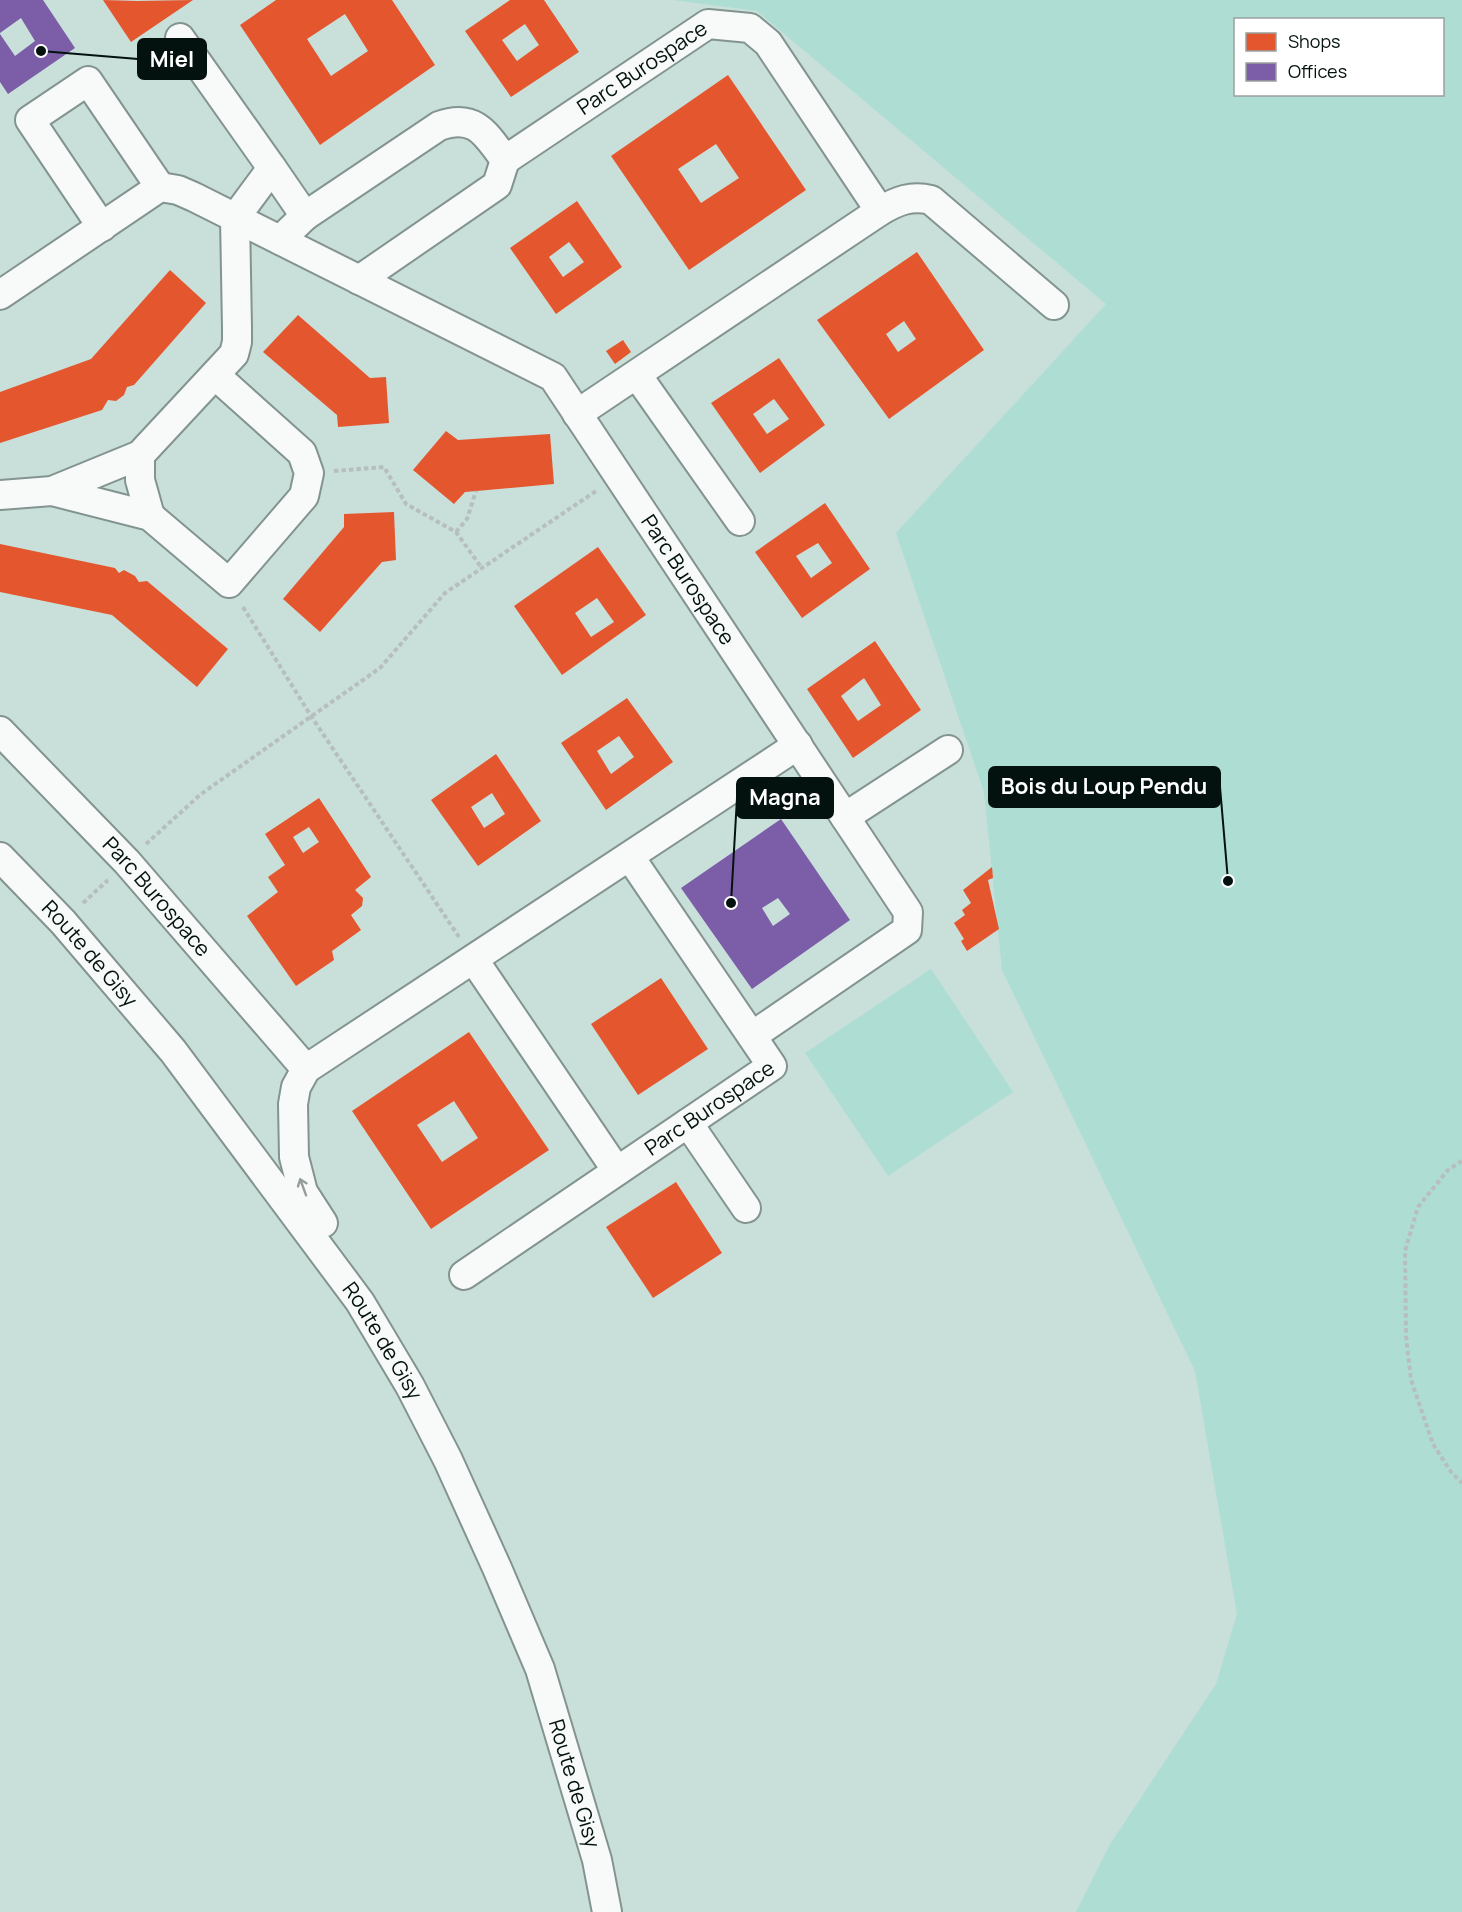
<svg xmlns="http://www.w3.org/2000/svg" width="1462" height="1912" font-family="Manrope,sans-serif">
<rect width="100%" height="100%" fill="#c9dfda"/>
<path fill="#aeddd4" fill-rule="evenodd" d="M673,0H1462V1912H1076L1109,1846L1216,1684L1237,1614L1195,1371L1002,970L984,792L896,533L1106,304L757,11ZM1236,20H1442V94H1236Z
M931,969L1013,1092L888,1176L805,1053Z"/>
<path fill="#e4572e" fill-rule="evenodd" d="M103,0L137,1L193,0L131,42Z
M276,0H392L435,65L320,145L240,25ZM345,14L368,51L331,76L307,39Z
M510,0H544L579,52L511,97L465,31ZM525,24L539,45L517,61L502,40Z
M728,75L806,190L689,270L611,156ZM716,144L739,178L701,203L678,169Z
M577,201L622,267L556,314L510,248ZM569,242L584,262L563,277L549,257Z
M917,252L984,350L889,419L817,320ZM904,321L916,339L898,352L886,334Z
M170,270L206,303L134,385L127,387L124,395L116,401L108,400L102,410L0,443V392L91,359Z
M298,315L370,378L386,377L389,423L338,427L337,415L263,352Z
M623,340L631,352L615,364L606,351Z
M779,358L825,425L760,473L711,403ZM774,399L789,419L767,434L753,414Z
M446,431L458,440L550,434L554,484L465,492L454,504L413,470Z
M825,503L870,569L802,618L755,552ZM818,543L832,563L811,578L796,556Z
M394,512L396,560L382,562L320,632L283,599L344,527V514Z
M0,544L115,568L119,573L124,570L135,576L139,582L147,581L228,649L197,687L112,615L0,592Z
M598,547L646,615L562,675L514,606ZM597,598L614,622L591,637L575,613Z
M875,641L921,710L853,758L807,689ZM864,678L881,705L858,721L841,696Z
M627,698L673,762L606,810L561,743ZM619,736L634,757L611,774L597,751Z
M496,754L541,821L478,866L431,800ZM492,793L505,814L484,828L471,807Z
M319,798L371,877L355,890L363,898L362,906L351,915L361,930L332,951L334,960L296,986L247,916L278,892L268,877L285,865L265,834ZM309,827L319,842L303,853L293,837Z
M992,867L993,878L988,880L999,929L967,951L961,941L964,939L954,923L965,915L962,910L971,903L963,890Z
M661,978L708,1049L638,1095L591,1024Z
M469,1032L549,1150L431,1229L352,1111ZM454,1101L478,1138L442,1162L417,1125Z
M676,1182L722,1253L653,1298L606,1227Z"/>
<path fill="#7b5ea7" fill-rule="evenodd" d="M0,0H43L75,48L8,94L0,82V34L15,56L35,41L21,18L0,33Z
M781,819L850,920L752,989L681,888ZM778,898L790,914L773,926L762,908Z"/>
<g fill="none" stroke-linecap="round" stroke-linejoin="round">
<g stroke="#839490" stroke-width="32">
<g id="minor">
<path d="M180,38L272,168"/>
<path d="M102,227L30,120L88,81L160,187"/>
<path id="s1" d="M280,240L305,216L439,126C475,113 486,134 505,160L708,24L750,28L768,43L880,211"/>
<path d="M359,280L497,185L505,160"/>
<path id="s2" d="M0,295L160,187L178,190L194,197L553,377L908,912L907,930L752,1036"/>
<path d="M637,375L740,521"/>
<path d="M577,414L880,211C897,201 911,195 931,200L1054,305"/>
<path d="M140,455V480L150,516"/>
<path d="M52,491L150,516L229,583L304,496L309,473L302,453L215,375"/>
<path d="M0,495L52,491L140,455L234,354L237,342V328L235,218L272,168L305,216"/>
<path id="s3" d="M0,731L127,862L306,1069"/>
<path d="M845,817L948,750"/>
<path id="s4" d="M0,857L63,922L173,1051L360,1302L410,1386L448,1460L497,1568L540,1669L597,1860L607,1912"/>
<path d="M474,960L617,1171"/>
<path d="M688,1123L746,1208"/>
<path d="M323,1223L303,1192L294,1157L293,1104L296,1087L306,1069L798,745"/>
<path id="s5" d="M464,1275L772,1066L630,857"/>
</g>
</g>
<path stroke="#b7bfbe" stroke-width="4" stroke-dasharray="4.5 3" stroke-linecap="butt" d="M334,471L384,467L406,504L456,532L481,567
M456,532L467,519L476,491
M243,607L311,716L459,937
M146,844L201,794L380,668L445,593L596,491
M83,903L108,880
M1462,1161L1448,1170L1418,1207L1405,1251L1406,1336L1411,1380L1433,1444L1451,1472L1462,1483"/>
<use href="#minor" stroke="#f7faf9" stroke-width="28"/>
</g>
<defs><path id="oneway-shaft" d="M-6 0H5M1.5-3L5.5 0L1.5 3" fill="none" stroke-width="1.6" stroke-linecap="round" stroke-linejoin="round" transform="scale(1.5)"/></defs>
<use stroke="#959d9b" href="#oneway-shaft" transform="translate(303 1187) rotate(-110)"/>
<g text-anchor="middle" stroke-width="6" stroke-linejoin="round" paint-order="stroke">
<g font-size="21" fill="#03120f" stroke="#fff">
<text dy="7" stroke="none"><textPath href="#s1" startOffset="444">Parc Burospace</textPath></text>
<text dy="7" stroke="none"><textPath href="#s2" startOffset="874">Parc Burospace</textPath></text>
<text dy="7" stroke="none"><textPath href="#s3" startOffset="228">Parc Burospace</textPath></text>
<text dy="7" stroke="none"><textPath href="#s4" startOffset="132">Route de Gisy</textPath></text>
<text dy="7" stroke="none"><textPath href="#s5" startOffset="297">Parc Burospace</textPath></text>
<text dy="7" stroke="none"><textPath href="#s4" startOffset="618">Route de Gisy</textPath></text>
<text dy="7" stroke="none"><textPath href="#s4" startOffset="1102">Route de Gisy</textPath></text>
</g>
</g>
<path fill="none" stroke="#03120f" stroke-width="2" d="M41 51L138 59M1228 881L1220 787M731 903L737 798"/>
<g fill="#03120f" stroke="#fff" stroke-width="2">
<circle cx="41" cy="51" r="6"/>
<circle cx="1228" cy="881" r="6"/>
<circle cx="731" cy="903" r="6"/>
</g>
<g fill="#03120f" stroke="#03120f" stroke-width="2">
<rect x="138" y="39" width="68" height="40" rx="6"/>
<rect x="989" y="767" width="231" height="40" rx="6"/>
<rect x="737" y="778" width="96" height="40" rx="6"/>
</g>
<g font-size="22" text-anchor="middle" font-weight="bold" fill="#fff">
<text x="172" y="67">Miel</text>
<text x="1104" y="794">Bois du Loup Pendu</text>
<text x="785" y="805">Magna</text>
</g>
<rect x="1234" y="18" width="210" height="78" fill="#ffffff" stroke="#9aa09f" stroke-width="1.5"/>
<rect x="1246" y="33" width="30" height="18" fill="#e4572e" stroke="#9aa09f" stroke-width="1.5"/>
<text x="1288" y="48" font-size="18" fill="#03120f">Shops</text>
<rect x="1246" y="63" width="30" height="18" fill="#7b5ea7" stroke="#9aa09f" stroke-width="1.5"/>
<text x="1288" y="78" font-size="18" fill="#03120f">Offices</text>
</svg>
